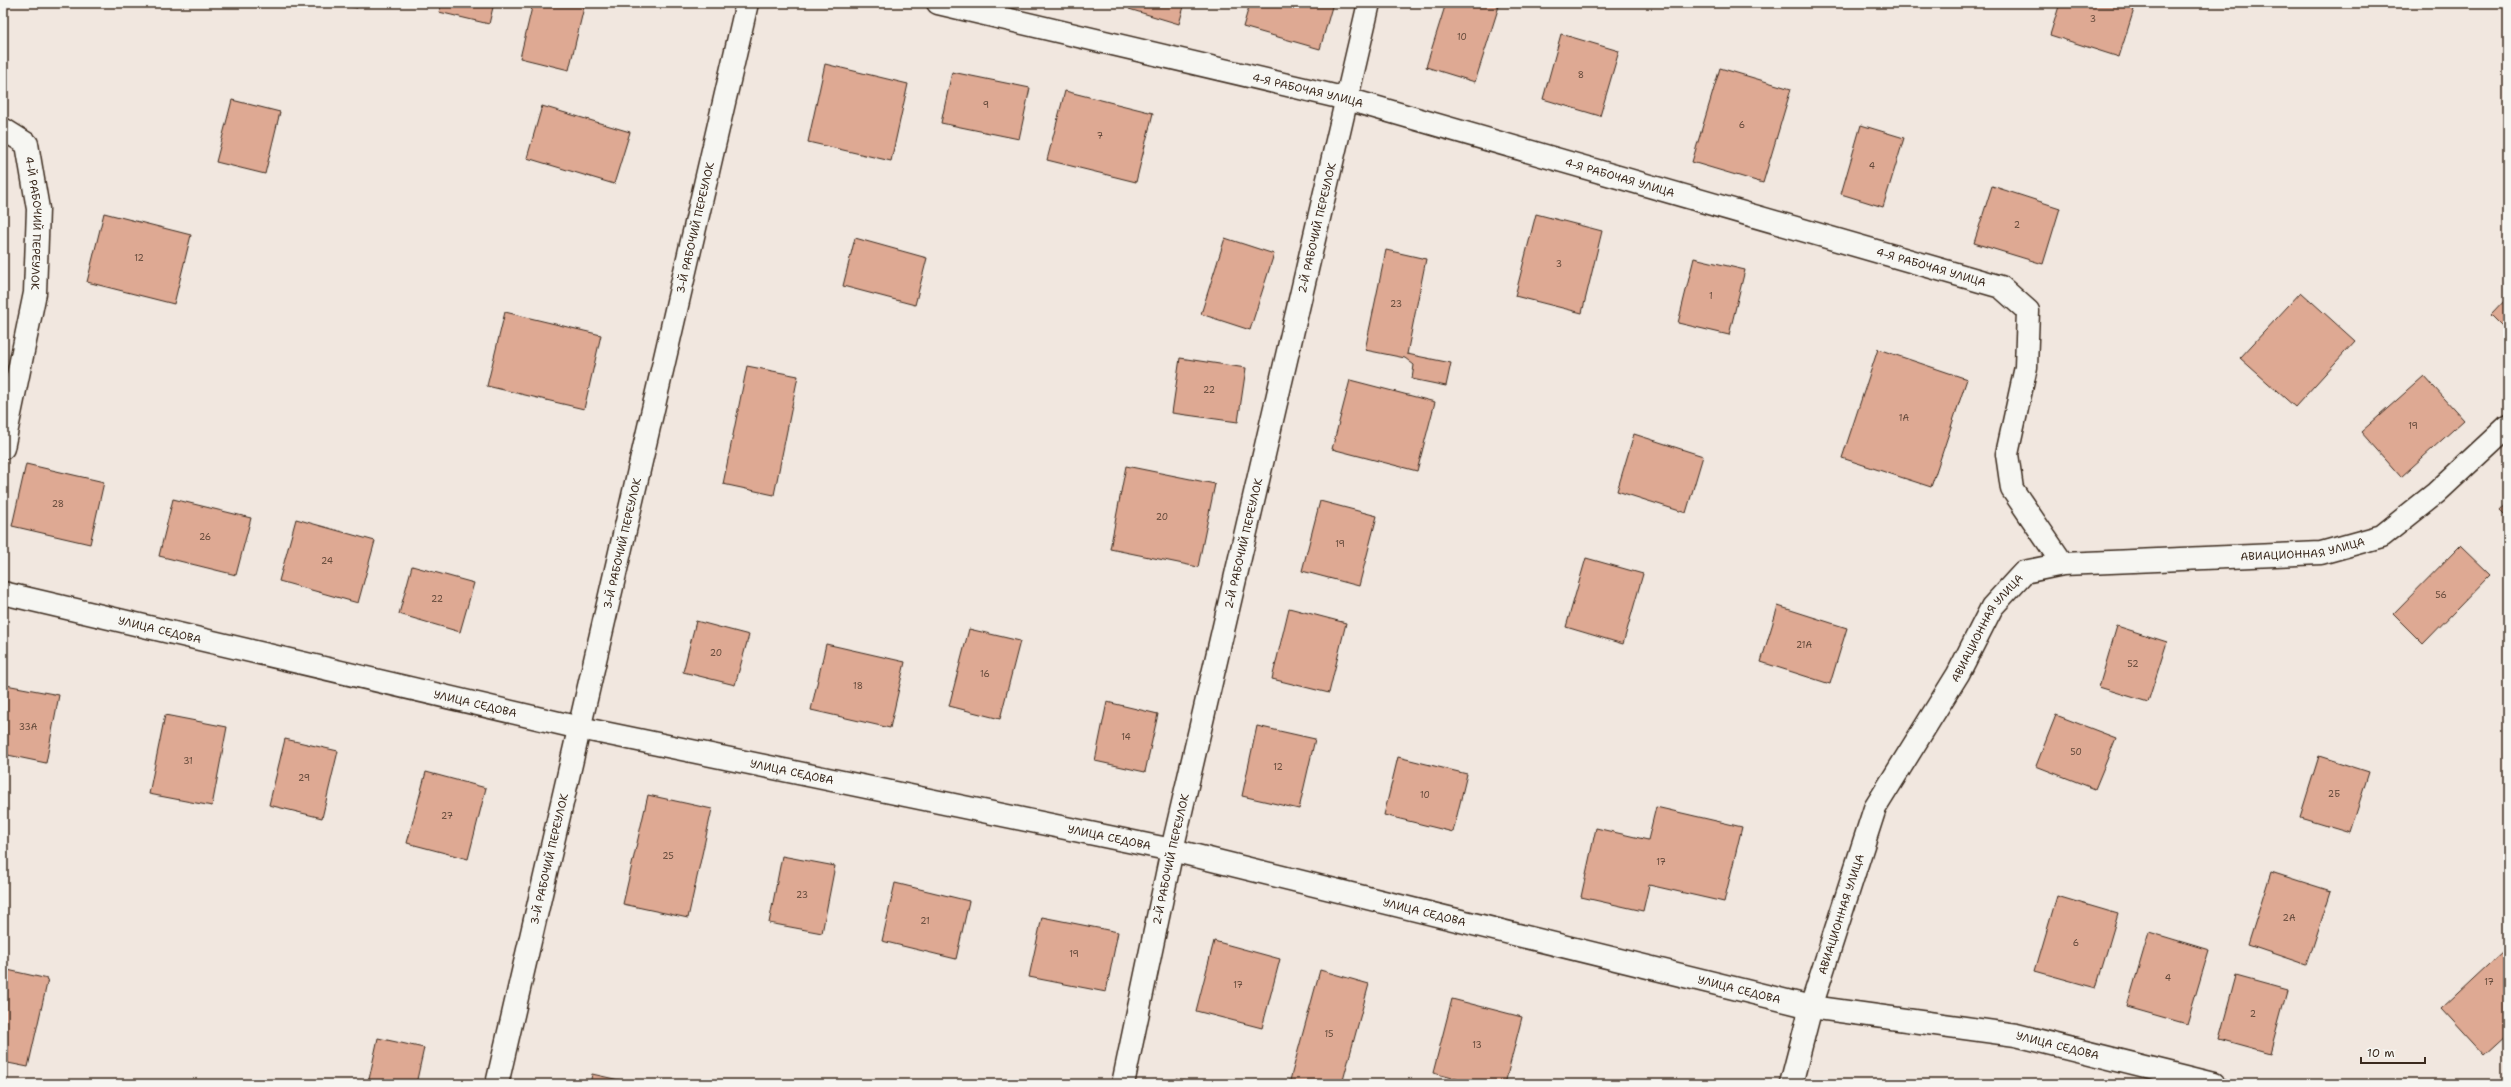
<svg xmlns="http://www.w3.org/2000/svg" width="2511" height="1087" font-family="'Shantell Sans',sans-serif">
<rect width="100%" height="100%" fill="#f1e7df"/>
<filter id="ink" filterUnits="userSpaceOnUse"><feTurbulence type="fractalNoise" baseFrequency=".025" numOctaves="2"/><feDisplacementMap in="SourceGraphic" scale="8" xChannelSelector="R" yChannelSelector="G"/><feConvolveMatrix kernelMatrix="1 2 1 2 8 2 1 2 1" color-interpolation-filters="sRGB"/></filter>
<g filter="url(#ink)">
<path fill="#dea993" stroke="#3b2a1e" d="M335,3H358L357,8Z
M442,3H494L489,24L439,12Z
M533,3H585L569,70L520,58Z
M1131,3H1185L1179,24L1129,9Z
M1250,3H1333L1320,49L1243,27Z
M1446,3H1489L1499,6L1475,82L1426,67Z
M2060,3H2136L2119,57L2050,35Z
M1561,34L1619,51L1600,116L1543,99Z
M825,64L908,84L891,161L808,142Z
M1720,68L1791,89L1763,183L1692,162Z
M952,72L1030,88L1019,139L941,123Z
M1065,91L1153,113L1136,182L1047,160Z
M232,100L280,112L265,174L216,162Z
M542,106L630,132L614,184L527,158Z
M1861,125L1904,138L1883,207L1841,194Z
M1992,186L2060,208L2043,264L1974,243Z
M104,213L191,235L174,304L87,282Z
M1536,214L1602,231L1582,313L1515,296Z
M855,238L927,258L915,305L843,286Z
M1225,238L1274,254L1250,330L1201,314Z
M1386,250L1426,259L1407,354L1451,363L1446,386L1412,379L1414,365L1405,358L1365,350Z
M1694,258L1745,270L1729,335L1678,323Z
M2301,292L2355,341L2295,407L2240,358Z
M2508,297V332L2491,315Z
M505,312L601,335L584,409L487,386Z
M1878,349L1967,379L1931,487L1842,458Z
M1180,358L1246,368L1238,422L1172,413Z
M747,366L798,376L774,495L723,484Z
M2424,376L2464,420L2401,477L2361,432Z
M1350,380L1435,402L1417,471L1332,449Z
M1634,434L1703,456L1686,513L1617,491Z
M26,464L104,482L90,544L12,526Z
M1126,466L1215,484L1198,567L1110,549Z
M173,499L251,518L236,575L159,556Z
M1320,501L1377,516L1359,586L1302,571Z
M2508,502V519L2500,511Z
M296,519L375,541L358,603L279,581Z
M2460,546L2490,575L2423,644L2393,614Z
M1586,558L1643,574L1623,644L1566,627Z
M412,566L474,583L460,632L399,614Z
M1778,606L1847,628L1830,684L1761,662Z
M1289,608L1346,623L1329,693L1272,679Z
M696,621L749,635L735,685L683,672Z
M2117,626L2167,642L2148,702L2099,687Z
M969,629L1020,641L1000,719L949,706Z
M826,644L905,662L890,728L811,710Z
M6,685L59,695L46,763L3,754V699Z
M1107,702L1158,714L1145,772L1095,761Z
M165,715L227,727L212,806L149,794Z
M2056,715L2116,738L2095,789L2036,766Z
M1257,726L1315,739L1299,809L1242,796Z
M285,739L338,751L322,818L269,805Z
M2319,756L2369,772L2350,832L2300,817Z
M1398,757L1467,774L1453,832L1384,815Z
M426,772L486,788L468,859L407,843Z
M648,795L712,809L688,918L623,904Z
M1656,807L1742,827L1724,902L1649,885L1643,911L1581,897L1596,828L1648,840Z
M782,856L835,866L822,933L769,923Z
M2271,872L2331,891L2307,965L2248,945Z
M895,883L969,901L956,959L882,941Z
M2057,896L2118,914L2096,988L2035,971Z
M1042,917L1118,932L1106,992L1029,977Z
M2149,932L2209,950L2187,1024L2127,1007Z
M1214,941L1280,959L1262,1028L1196,1011Z
M2504,950L2508,954V1034L2484,1056L2441,1009Z
M3,969L48,979L28,1067L3,1062Z
M1320,970L1369,984L1342,1084H1289Z
M2236,976L2287,990L2270,1053L2219,1039Z
M1452,999L1522,1017L1505,1084H1476L1433,1073Z
M378,1038L424,1048L416,1084H368Z
M592,1074L637,1084H590Z
M1176,1078L1199,1084H1174Z"/>
<g fill="none" stroke-linecap="round" stroke-linejoin="round">
<g stroke="#3b2a1e" stroke-width="25">
<g id="minor">
<path id="s1" d="M938,3L1347,99L2001,287L2028,311L2026,367L2007,454L2012,489L2063,564"/>
<path id="s2" d="M3,129L27,144L38,209L35,293L3,448"/>
<path id="s3" d="M3,593L580,728L1172,850L1811,1007L2016,1035L2214,1084"/>
<path id="s4" d="M497,1084L747,3"/>
<path id="s5" d="M1123,1084L1172,850L1369,3"/>
<path id="s6" d="M1791,1084L1811,1007L1875,808L1958,674L1992,607L2024,572L2063,564L2321,553L2382,536L2436,493L2508,426"/>
</g>
</g>
<use href="#minor" stroke="#f6f6f2" stroke-width="22"/>
</g>
</g>
<g text-anchor="middle" stroke-width="4" stroke-linejoin="round" paint-order="stroke">
<g font-size="9" fill="#644a3b">
<text x="2093" y="22">3</text>
<text x="1462" y="40">10</text>
<text x="1581" y="78">8</text>
<text x="986" y="108">9</text>
<text x="1742" y="128">6</text>
<text x="1100" y="139">7</text>
<text x="1872" y="169">4</text>
<text x="2017" y="228">2</text>
<text x="139" y="261">12</text>
<text x="1559" y="267">3</text>
<text x="1711" y="299">1</text>
<text x="1396" y="307">23</text>
<text x="1209" y="393">22</text>
<text x="1904" y="421">1А</text>
<text x="2413" y="429">19</text>
<text x="58" y="507">28</text>
<text x="1162" y="520">20</text>
<text x="205" y="540">26</text>
<text x="1340" y="547">19</text>
<text x="327" y="564">24</text>
<text x="2441" y="598">56</text>
<text x="437" y="602">22</text>
<text x="1804" y="648">21А</text>
<text x="716" y="656">20</text>
<text x="2133" y="667">52</text>
<text x="985" y="677">16</text>
<text x="858" y="689">18</text>
<text x="28" y="730">33А</text>
<text x="1126" y="740">14</text>
<text x="2076" y="755">50</text>
<text x="188" y="764">31</text>
<text x="1278" y="770">12</text>
<text x="304" y="781">29</text>
<text x="2334" y="797">2Б</text>
<text x="1425" y="798">10</text>
<text x="447" y="819">27</text>
<text x="668" y="859">25</text>
<text x="1661" y="865">17</text>
<text x="802" y="898">23</text>
<text x="2289" y="921">2А</text>
<text x="925" y="924">21</text>
<text x="2076" y="946">6</text>
<text x="1074" y="957">19</text>
<text x="2168" y="981">4</text>
<text x="2489" y="985">17</text>
<text x="1238" y="988">17</text>
<text x="2253" y="1017">2</text>
<text x="1329" y="1037">15</text>
<text x="1477" y="1048">13</text>
</g>
<g font-size="11" fill="#3b2a1e" stroke="#f6f6f2">
<text dy="4" stroke="none"><textPath href="#s1" startOffset="380">4-Я РАБОЧАЯ УЛИЦА</textPath></text>
<text dy="4" stroke="none"><textPath href="#s1" startOffset="704">4-Я РАБОЧАЯ УЛИЦА</textPath></text>
<text dy="4" stroke="none"><textPath href="#s2" startOffset="108">4-Й РАБОЧИЙ ПЕРЕУЛОК</textPath></text>
<text dy="4" stroke="none"><textPath href="#s5" startOffset="878">2-Й РАБОЧИЙ ПЕРЕУЛОК</textPath></text>
<text dy="4" stroke="none"><textPath href="#s4" startOffset="879">3-Й РАБОЧИЙ ПЕРЕУЛОК</textPath></text>
<text dy="4" stroke="none"><textPath href="#s1" startOffset="1028">4-Я РАБОЧАЯ УЛИЦА</textPath></text>
<text dy="4" stroke="none"><textPath href="#s5" startOffset="554">2-Й РАБОЧИЙ ПЕРЕУЛОК</textPath></text>
<text dy="4" stroke="none"><textPath href="#s4" startOffset="555">3-Й РАБОЧИЙ ПЕРЕУЛОК</textPath></text>
<text dy="4" stroke="none"><textPath href="#s6" startOffset="849">АВИАЦИОННАЯ УЛИЦА</textPath></text>
<text dy="4" stroke="none"><textPath href="#s3" startOffset="161">УЛИЦА СЕДОВА</textPath></text>
<text dy="4" stroke="none"><textPath href="#s6" startOffset="501">АВИАЦИОННАЯ УЛИЦА</textPath></text>
<text dy="4" stroke="none"><textPath href="#s3" startOffset="485">УЛИЦА СЕДОВА</textPath></text>
<text dy="4" stroke="none"><textPath href="#s3" startOffset="809">УЛИЦА СЕДОВА</textPath></text>
<text dy="4" stroke="none"><textPath href="#s3" startOffset="1133">УЛИЦА СЕДОВА</textPath></text>
<text dy="4" stroke="none"><textPath href="#s4" startOffset="231">3-Й РАБОЧИЙ ПЕРЕУЛОК</textPath></text>
<text dy="4" stroke="none"><textPath href="#s5" startOffset="230">2-Й РАБОЧИЙ ПЕРЕУЛОК</textPath></text>
<text dy="4" stroke="none"><textPath href="#s3" startOffset="1457">УЛИЦА СЕДОВА</textPath></text>
<text dy="4" stroke="none"><textPath href="#s6" startOffset="177">АВИАЦИОННАЯ УЛИЦА</textPath></text>
<text dy="4" stroke="none"><textPath href="#s3" startOffset="1781">УЛИЦА СЕДОВА</textPath></text>
<text dy="4" stroke="none"><textPath href="#s3" startOffset="2105">УЛИЦА СЕДОВА</textPath></text>
</g>
</g>
<rect width="2511" height="1087" fill="none" stroke="#f6f6f2" stroke-width="16"/>
<rect x="8" y="8" width="2495" height="1071" fill="none" stroke="#3b2a1e" stroke-width="1.5" filter="url(#ink)"/>
<path d="M2361 1057v6h64v-6" fill="none" stroke="#3b2a1e" stroke-width="2"/>
<text x="2367" y="1057" font-size="12" fill="#3b2a1e" stroke="#f6f6f2" stroke-width="3" paint-order="stroke">10 m</text>
</svg>
